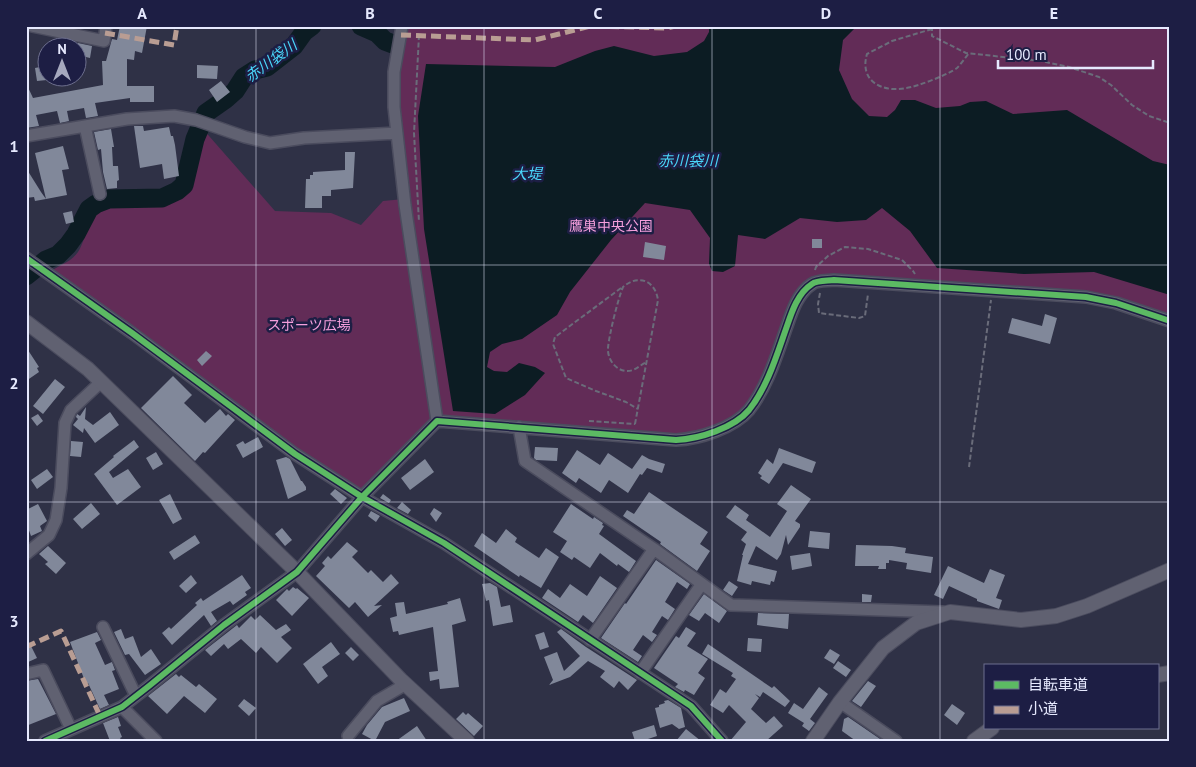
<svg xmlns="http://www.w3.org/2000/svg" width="1196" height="767" font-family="'PT Sans','Noto Sans JP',sans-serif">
<rect width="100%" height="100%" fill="#2f3146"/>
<path fill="#622c57" d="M402,26H1170V321L1116,303L834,280L800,295L748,411L691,439L437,421L362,497L49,275C56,264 69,265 78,252C87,239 87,213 103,205C113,200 126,203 137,203C197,202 192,176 202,128L275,211L331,213L361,225L383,201L404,199L394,107Z"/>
<path fill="#0c1c23" d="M709,26H860L856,27L843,40L839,70L852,99L869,116L887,117L895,110L901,100H915L936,108L960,106L970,102L986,101L1013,114L1067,110L1153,161L1170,165V295L1094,272L1024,274L937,268L910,231L882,208L866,220L837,222L800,218L765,239L738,235L735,266L723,272L712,271L709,264L710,238L690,210L645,203L611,240L570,292L557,315L522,339L502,344L490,352L487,367L494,371L507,372L519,363L535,367L545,373L525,395L495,414L453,411L424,229L418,116L426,64L555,67L595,51L614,46L654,56L687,52L704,41L709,32Z"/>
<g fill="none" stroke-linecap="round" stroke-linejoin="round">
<path stroke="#0c1c23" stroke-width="19" d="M361,26L377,33L385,41L393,44
M26,276L46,260L58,255L68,245L76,234L89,209L96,204L109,199L162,198L177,191L184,185L195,139L206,113L226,99L235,91L244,77L255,70L267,67L294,46L304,32L312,26"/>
</g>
<path fill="#81889a" d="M120,26H147L142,53L135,51L134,60L127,59V86H154V102H130V98L95,103L98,116L86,118L84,108L67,111L69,121L60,123L57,111L36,115L39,126L26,128V83L33,98L103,85L102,61H106L112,39L117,40Z
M78,43L92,46L90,58L78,55Z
M197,65L218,66L217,79L197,78Z
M45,66L47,80L37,81L35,68Z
M221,81L230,92L217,102L209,90Z
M134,126H143L144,131L169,127L171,136H173L175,145L179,176L164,179L162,164L140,168Z
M111,129L114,147H112L113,166H118L119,180L117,181V188L107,189L103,172L101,149L98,150L94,132Z
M63,146L69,169L62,170L67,195L46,199L35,153Z
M345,152H355L353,188L331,190V196H322V208H305L306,179H310V175H313V172L345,170Z
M26,168L41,192L46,199L35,201L34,197L26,198Z
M72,211L74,222L66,224L63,213Z
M812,239H822V248H812Z
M645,242L666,246L664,260L643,257Z
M1045,314L1057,318L1050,344L1008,333L1012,318L1042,326Z
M26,347L39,367L37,368L39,372L26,381Z
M206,351L212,356L202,366L197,360Z
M173,376L192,395L184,403L205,423L220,409L226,416L228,414L235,420L205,453L203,452L195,461L141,408Z
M55,379L65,387L43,414L33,406Z
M86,407L85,419L93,425L110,412L119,425L95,443L84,428L83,433L73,425L78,419L76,417L77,414L80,416Z
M38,414L43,421L37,426L31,418Z
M258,437L263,447L243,458L236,445L243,441L245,444Z
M134,440L139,447L109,472L113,478L128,469L141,487L117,505L94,474L114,457L113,456Z
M71,441L83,442L81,457L70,456Z
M535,447L558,448L557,461L536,460L534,458Z
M779,448L816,462L812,473L783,463L769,484L760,478L762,476L758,473L767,459L773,464Z
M577,450L600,465L608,453L632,469L642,455L649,459L665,464L662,473L647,468L642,475L640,474L628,493L609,480L601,493L579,478L576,483L562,473Z
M156,452L163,464L153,470L146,458Z
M286,457L290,459L301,481H302L306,487V490L288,499L276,460Z
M425,459L434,472L410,490L401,478Z
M47,469L53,477L37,489L31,480Z
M791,485L811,499L795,521L800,524V527L788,545L786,535L781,554L777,560L756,546L748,564L777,571L774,582L771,581L770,585L752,581L751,585L737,581L743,555H742L746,544L741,540L747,532L726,517L735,505L749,515L746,520L770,537L787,511L777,504Z
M335,489L347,498L341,504L330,494Z
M649,492L708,532L700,544L710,551L697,571L660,544L661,542L623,516L627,510L634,514Z
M170,494L182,519L173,524L159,500Z
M383,494L391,500L389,503L380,498Z
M402,502L411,510L408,514L397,508Z
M91,503L100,514L82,529L73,519Z
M38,504L47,521L40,526L42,531L31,536L26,522V510Z
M571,504L593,519L594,517L603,523L602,525L604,526L599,534L636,561L629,572L618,564L617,566L600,553L590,568L574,557L572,560L560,552L567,541L553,532Z
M434,508L442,513L436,522L430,514Z
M371,511L380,516L376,522L368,516Z
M282,528L292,540L285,546L275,534Z
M506,529L517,538L515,542L539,558L546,548L559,557L541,588L520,575L519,577L474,546L482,533L496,543Z
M810,531L830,533L829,549L808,547Z
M195,535L200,543L174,560L169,552Z
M347,542L358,551L352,557L368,573L371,570L383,582L391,574L399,583L374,606L382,605L368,617L355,602L349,608L316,576L325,566L322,563L328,556L331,559Z
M856,545L892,546L906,548L905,553L933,557L931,573L906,569L907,563L889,560V563H886V569H878L879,566H855Z
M48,546L66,563L56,574L45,564L48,562L39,554Z
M810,553L812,566L792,570L790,556Z
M656,560L690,584L687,589L677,582L665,602L675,609L668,620L662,616L652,632L657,635L652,642L643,635L633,650L642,656L638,662L601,638L625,603L626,604Z
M948,566L984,583L990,569L1005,575L996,598L1002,600L999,609L977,601V599L949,586L943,599L934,595Z
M191,575L197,583L186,593L179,586Z
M242,575L251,588L245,592L247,595L233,605L230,601L211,612L217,621L211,626L204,615L172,645L162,633L169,627L171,629L197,605L195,603L201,598L203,601Z
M600,576L617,588L593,623L583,615L578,622L542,598L548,589L560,598L570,584L587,596Z
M729,581L738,587L732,596L723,590Z
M490,583L497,587L501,607L510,605L513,622L493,626L489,600L486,601L482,584Z
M293,587L296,589L297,588L309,598L292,616L276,600L287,589L289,591Z
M704,594L727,611L719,623L705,613L699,621L689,615Z
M862,594L872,595L871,602H862Z
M460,598L466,621L452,625L459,687L440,689L439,679L430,681L429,672L438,671L433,627L399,635L398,631L393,632L390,618L397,616L395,603L404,602L406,614L448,604L447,602Z
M758,613L789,614L788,629L757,625Z
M260,615L276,630L286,624L291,630L281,637L292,648L277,663L261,647L256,653L241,639L228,649L224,644L211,656L205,650L237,625L239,628L251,616L255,620Z
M686,627L696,633L687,646L708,659L698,673L705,678L694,695L685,690L684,692L675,687L678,684L654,668L676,636L679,638Z
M121,629L125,639L133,636L141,657L151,649L161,664L145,675L129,654L125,655L114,632Z
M561,629L586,647L637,680L628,690L619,681L614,688L600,677L605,671L588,661L570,677L549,685L553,680L544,657L557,652L564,671L580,656L557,632Z
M97,632L101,640L95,643L105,665L112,662L115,670L112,671L119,689L104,695L109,705L100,709L88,683L86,684L70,642Z
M544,632L549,647L540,650L535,635Z
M26,636L37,658L26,663Z
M748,638L762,639L761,652L747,651Z
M331,642L340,654L322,667L328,676L318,684L303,664Z
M708,644L772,688L774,686L790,701L785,707L763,692L760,697L755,694L759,698L751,709L766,723L774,716L783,726L766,741H730L746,722L729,705L723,713L710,705L720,689L726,693L736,679L731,676L733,673L702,654Z
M351,647L359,655L353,661L345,653Z
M830,649L840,655L834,664L824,658Z
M838,661L851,670L846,677L833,668Z
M176,674L179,677L181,675L196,687L199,684L217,699L205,713L184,696L167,714L148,696Z
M38,679L56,714L26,726V681Z
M868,681L876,686L861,707L852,701Z
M819,687L828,694L810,719L815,723L809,731L802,726L804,723L788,713L794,703L803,709Z
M404,698L410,711L385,722L375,741L362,734L367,725L382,707Z
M244,699L256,708L249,716L238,706Z
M668,700L681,708L685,727L679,729L672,724L660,728L655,708L659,707V705L665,703L664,701Z
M952,704L965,713L957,725L944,715Z
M463,712L466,715L468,713L483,726L474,736L456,719Z
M118,717L121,726L118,727L122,737L120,738L122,741H110L103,723Z
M848,717L883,741H856L842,731L844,719Z
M654,725L657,736L642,741H635L632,732Z
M417,726L427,741H396Z
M686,729L701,741H676Z"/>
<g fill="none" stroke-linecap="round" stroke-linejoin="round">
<g stroke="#4b4c5e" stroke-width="14">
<path id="minor" d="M32,26L104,41L106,26
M402,26L394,72V107L405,205L437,421
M85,126L100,194
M26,136L127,119L174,116L196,120L245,137L270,143L304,138L397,133
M26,258L132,333L295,454L362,497L444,543L691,706L722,741
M519,427L525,461L654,549L731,605L943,612
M26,554L49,535L56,520L61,488L65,423L71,410L101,382
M103,627L136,696
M590,640L654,549
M640,673L701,585
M26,674L43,670L71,729
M840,702L896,741
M122,707L156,741
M348,736L377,701L406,684
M45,741L122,707L149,686L224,625L297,572L362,497L437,421L676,440C699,439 734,428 749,410C768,386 777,354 787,326C792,311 798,293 812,284C817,280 828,281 834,280L1086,297L1116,303L1170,321"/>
</g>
<g stroke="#4b4c5e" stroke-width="16">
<path id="tertiary" d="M26,322L88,369L297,572L401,680L467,741
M1157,675L1170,673
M813,741L840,702L883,648L916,623L950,612L1021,620L1056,616L1087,606L1170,570
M974,741L992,728"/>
</g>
<path stroke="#6a6c7a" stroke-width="2" stroke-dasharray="5 2.5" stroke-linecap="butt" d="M932,26V36L966,53L1041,61L1069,67L1099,77L1111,85L1132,105L1149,116L1170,123
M932,29L892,41L867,54C859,81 882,93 906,88C917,87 949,74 957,68C961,64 965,58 969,53
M419,35L414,133L419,222
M815,270L816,267L828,256L845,247L868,249L902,260L913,271L915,274
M621,288L555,337L553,344L566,378L596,391L626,402L638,409
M820,293L818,304L819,313L859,318L865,316L868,294
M589,421L635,424
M635,424L658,300C655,280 638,274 623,287C618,299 609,335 608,348C607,361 619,375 633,370C638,368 642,364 647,362
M969,467L991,300"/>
<use href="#minor" stroke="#606171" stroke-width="11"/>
<use href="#tertiary" stroke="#606171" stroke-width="14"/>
<path stroke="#b99d93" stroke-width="5" stroke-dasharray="10 5" stroke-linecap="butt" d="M105,33L174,45L177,26
M401,35L535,40L591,26L668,28L675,26
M26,647L61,631L100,716"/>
<g stroke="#1d1e44" stroke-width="9">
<path id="cycleway" d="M26,258L132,333L295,454L362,497L444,543L691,706L722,741
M45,741L122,707L149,686L224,625L297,572L362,497L437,421L676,440C699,439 734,428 749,410C768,386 777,354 787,326C792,311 798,293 812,284C817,280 828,281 834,280L1086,297L1116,303L1170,321"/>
</g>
<use href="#cycleway" stroke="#5cba63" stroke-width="6"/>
</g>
<path fill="none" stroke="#e6e9fe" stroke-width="1" stroke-opacity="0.55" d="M256,26V741M484,26V741M712,26V741M940,26V741M26,265H1170M26,502H1170"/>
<g text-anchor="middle" stroke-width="5" stroke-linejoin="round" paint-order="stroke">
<g font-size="14" fill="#f59fdc" stroke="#1d1e44">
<text x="611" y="231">鷹巣中央公園</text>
<text x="309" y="330">スポーツ広場</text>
</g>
<g font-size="15" font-style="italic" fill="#4ad6fa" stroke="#1d1e44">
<text transform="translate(271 61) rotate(-36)" y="5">赤川袋川</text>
<text x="688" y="166">赤川袋川</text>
<text x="527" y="179">大堤</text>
</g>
</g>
<rect width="1196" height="767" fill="none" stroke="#1d1e44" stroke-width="55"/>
<rect x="984" y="664" width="175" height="65" fill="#1d1e44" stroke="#6d6f8e"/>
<rect x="994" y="681" width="25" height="8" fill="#5cba63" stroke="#6d6f8e"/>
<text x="1028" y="690" font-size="15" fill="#e6e9fe">自転車道</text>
<rect x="994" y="706" width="25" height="8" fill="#b99d93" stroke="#6d6f8e"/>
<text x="1028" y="714" font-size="15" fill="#e6e9fe">小道</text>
<g transform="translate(62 62)"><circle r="24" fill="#1d1e44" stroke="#6d6f8e"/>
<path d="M0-4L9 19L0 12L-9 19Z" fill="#a6a9be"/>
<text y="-8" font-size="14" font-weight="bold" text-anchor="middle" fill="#e6e9fe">N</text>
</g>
<path d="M998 60v8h155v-8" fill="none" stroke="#e6e9fe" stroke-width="2.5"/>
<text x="1006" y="60" font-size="15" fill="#e6e9fe" stroke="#1d1e44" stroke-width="4" paint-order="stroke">100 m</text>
<rect x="28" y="28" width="1140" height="712" fill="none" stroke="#e6e9fe" stroke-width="2"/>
<g font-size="16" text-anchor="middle" font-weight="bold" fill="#e6e9fe">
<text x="142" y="19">A</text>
<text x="370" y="19">B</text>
<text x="598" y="19">C</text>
<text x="826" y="19">D</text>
<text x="1054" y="19">E</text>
<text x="14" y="152">1</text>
<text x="14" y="389">2</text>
<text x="14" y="627">3</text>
</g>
</svg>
